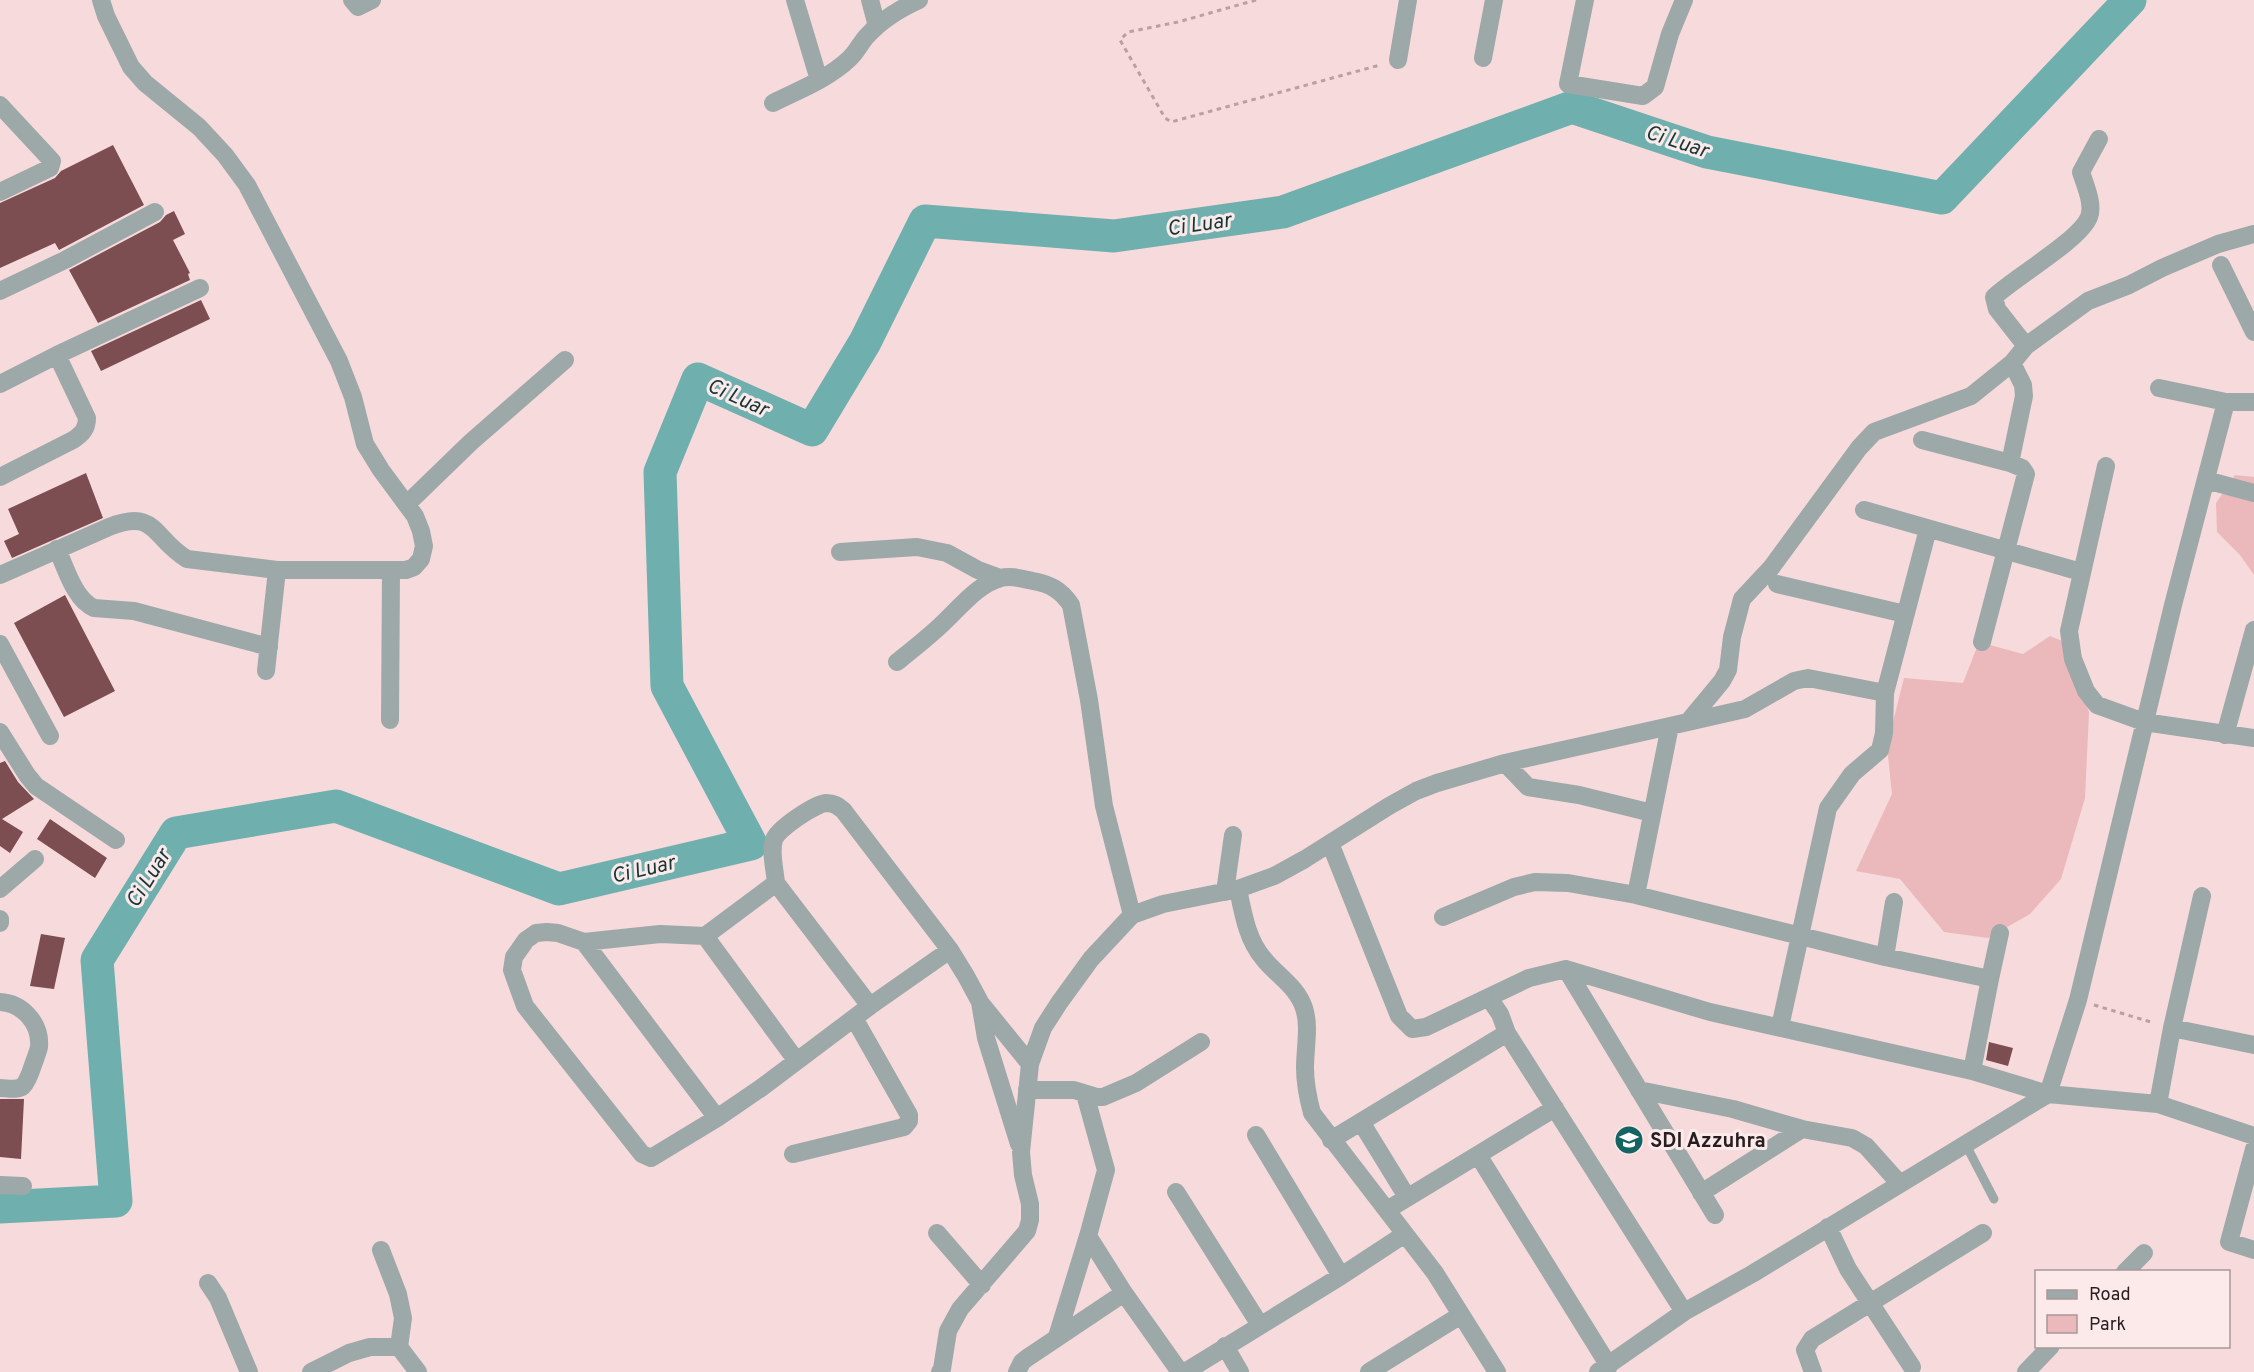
<svg xmlns="http://www.w3.org/2000/svg" width="2254" height="1372" font-family="Overpass,sans-serif">
<rect width="100%" height="100%" fill="#f7dadc"/>
<path fill="#ebb9bc" d="M2235,475L2254,477V575L2240,555L2217,532L2216,503Z
M2050,636L2065,642L2089,712L2085,798L2061,879L2030,914L1988,938L1944,932L1900,879L1856,871L1892,794L1887,746L1904,678L1963,683L1979,642L2023,654Z"/>
<g fill="none" stroke-linecap="round" stroke-linejoin="round">
<path stroke="#6fafad" stroke-width="33" d="M0,1207L116,1201L97,960L176,833L336,806L559,889L751,844L667,686L660,472L698,379L812,430L865,342L925,221L1114,236L1283,212L1572,107L1707,152L1942,198L2130,0"/>
</g>
<path fill="#7c4d51" d="M113,145L144,205L59,250L55,243L0,268V203L55,178L61,171Z
M174,211L185,234L173,240L190,273L188,274L190,280L98,323L69,270L160,222L166,215Z
M201,300L210,319L101,371L91,351Z
M86,473L103,518L12,558L4,541L19,534L8,509Z
M65,595L115,691L64,717L14,623Z
M5,761L18,782L34,799L2,819L23,832L10,853L0,846V763Z
M50,819L107,858L95,878L37,839Z
M41,934L65,938L54,989L30,986Z
M1989,1042L2013,1048L2008,1066L1986,1060Z
M0,1099H24L21,1159L0,1157Z"/>
<g fill="none" stroke-linecap="round" stroke-linejoin="round">
<path stroke="#b8a1a2" stroke-width="3" stroke-dasharray="4.5 4.5" stroke-linecap="butt" d="M1256,0L1178,22L1128,32L1120,40L1165,118L1171,122L1380,65
M2094,1005L2154,1023"/>
<path stroke="#9ca9a8" stroke-width="9" d="M1966,1145L1994,1199"/>
<path stroke="#9ca9a8" stroke-width="18" d="M352,0L358,7L372,0
M795,0L819,80
M870,0L877,26
M1585,0L1568,84L1643,96L1655,87L1670,34L1684,0
M1483,58L1494,0
M1398,60L1408,0
M773,103C799,90 828,79 849,59C856,53 860,44 866,37C881,20 899,9 919,0
M0,105L52,161L50,168L0,192
M2221,265L2254,332
M0,291L65,260L155,212
M2026,346L1997,309L1994,297C2015,277 2080,240 2089,217C2094,204 2085,185 2081,172L2099,139
M57,355L200,288
M0,384L57,355L87,418C87,429 82,434 73,440L0,477
M2159,388L2226,402H2254
M1922,440L2010,463L2022,468L2026,474L1982,642
M2010,463L2024,396L2023,385L2012,363
M2106,466L2069,631L2073,659L2086,691L2097,705L2144,722L2254,738
M2206,480L2254,493
M407,504L471,442L565,360
M1864,510L2081,572
M57,549C66,568 74,599 94,608L134,611L269,647
M840,552L917,547L947,553L978,570L1000,578
M0,575L109,527C157,508 152,538 187,559L277,570H406L414,567L421,559L424,546L421,531L415,516L381,470L365,444L353,397L339,361L247,185L225,155L199,127L145,83L131,67L106,16L101,0
M1777,584L1905,614
M0,644L50,736
M897,662C912,650 926,639 940,626C958,610 977,584 1001,578C1011,575 1023,579 1033,581C1050,584 1061,590 1071,605L1089,700L1104,806L1132,915
M266,671L277,570
M390,720L391,572
M1688,722L1745,709L1794,681L1808,678L1885,693
M0,732L27,775L36,786L116,840
M2225,735L2254,630
M1505,763L1528,787L1579,795L1652,813
M1330,843L1399,1016L1412,1029L1426,1027L1529,978L1566,969L1710,1012L1972,1071L2048,1094L2158,1104L2254,1136
M776,883L870,1006
M0,889L35,859
M1238,889C1243,913 1247,939 1263,958C1276,975 1297,986 1304,1008C1310,1026 1305,1048 1305,1068C1305,1083 1308,1098 1312,1113L1435,1273L1497,1372
M1225,892L1233,835
M1636,895L1670,726
M1443,917L1514,887L1535,882L1568,883L1636,895L1885,957L1990,979L1972,1071
M0,919V923
M705,936L796,1060
M584,942L717,1118
M950,950L870,1006L761,1088L717,1118L651,1158L642,1154L525,1006L512,970L514,957L526,940L536,933L547,932L558,933L584,942L660,934L705,936L776,883C775,870 770,852 774,840C777,829 815,804 826,803C834,803 838,806 843,810L950,950L966,976L980,1002L986,1038L1019,1144
M1885,957L1894,902
M1566,969L1715,1215
M1990,979L2000,933
M1489,998L1500,1014L1507,1033L1684,1312
M0,1002C22,1003 41,1023 39,1047C38,1052 35,1059 33,1065C31,1071 28,1081 23,1086C17,1091 7,1088 0,1088
M982,1005L1030,1064
M1780,1027L1828,808L1852,774L1880,750L1884,733L1885,693L1928,529
M2172,1028L2254,1045
M1027,1090H1074L1097,1097H1103L1136,1083L1201,1042
M1639,1090L1733,1109L1802,1129L1852,1138L1866,1146L1900,1184
M2158,1104L2172,1028L2202,896
M1361,1122L1407,1197
M1256,1135L1341,1276
M1331,1140L1507,1033
M2254,1149L2229,1242L2254,1250
M793,1154L904,1127L909,1121V1115L854,1018
M1478,1155L1609,1366
M0,1185L23,1186
M1176,1192L1260,1325
M1701,1193L1802,1129
M1387,1210L1555,1108
M1828,1227L1848,1269L1912,1367
M937,1233L982,1285
M1088,1236L1124,1293L1180,1372
M381,1250L398,1294L403,1318L399,1347L418,1372
M2125,1272L2144,1253
M208,1283L218,1298L249,1372
M1057,1337L1088,1236L1106,1170L1085,1094
M1225,1346L1240,1372
M311,1372L349,1353L370,1347H399
M940,1372L942,1369L948,1331L960,1309L1027,1231L1030,1220V1204L1023,1175L1021,1152L1030,1064L1043,1028L1059,1003L1091,959L1132,915L1163,904L1238,889L1274,876L1305,859L1389,806L1416,791L1437,783L1505,763L1688,722L1722,681L1728,670L1732,637L1742,599L1771,568L1859,448L1874,432L1971,396L2012,363L2026,346L2088,301L2129,285L2162,268L2218,244L2254,234
M1017,1372L1022,1362L1027,1358L1124,1293
M1185,1372L1341,1276L1405,1234
M1369,1372L1461,1315
M1598,1372L1684,1312L1752,1274L2048,1094L2078,1000L2173,605L2226,402
M1813,1372L1805,1350L1812,1339L1983,1233
M2026,1372L2051,1346"/>
</g>
<defs>
<g id="school-disc" transform="scale(1.5)"><circle r="9.5" fill="#146463" stroke="#fceaeb"/><path d="M0-5L7-2L0 1L-7-2ZM-4 1L0 2.5L4 1V4Q0 6-4 4Z" fill="#fff"/></g>
</defs>
<g fill-rule="evenodd">
<use href="#school-disc" x="1629" y="1140"/>
</g>
<g text-anchor="middle" stroke-width="6" stroke-linejoin="round" paint-order="stroke">
<g font-size="20" font-weight="bold" fill="#281e1f" stroke="#fceaeb" text-anchor="start">
<text x="1650" y="1147">SDI Azzuhra</text>
</g>
<g font-size="21" font-style="italic" fill="#163636" stroke="#fceaeb">
<text transform="translate(1677 141) rotate(18)" y="7">Ci Luar</text>
<text transform="translate(1199 224) rotate(-8)" y="7">Ci Luar</text>
<text transform="translate(738 397) rotate(24)" y="7">Ci Luar</text>
<text transform="translate(643 869) rotate(-13)" y="7">Ci Luar</text>
<text transform="translate(148 878) rotate(-58)" y="7">Ci Luar</text>
</g>
</g>
<rect x="2035" y="1270" width="195" height="78" fill="#fceaeb" stroke="#a79899" stroke-width="1.5"/>
<rect x="2047" y="1290" width="30" height="9" fill="#9ca9a8" stroke="#a79899" stroke-width="1.5"/>
<text x="2089" y="1300" font-size="18" fill="#281e1f">Road</text>
<rect x="2047" y="1315" width="30" height="18" fill="#ebb9bc" stroke="#a79899" stroke-width="1.5"/>
<text x="2089" y="1330" font-size="18" fill="#281e1f">Park</text>
</svg>
